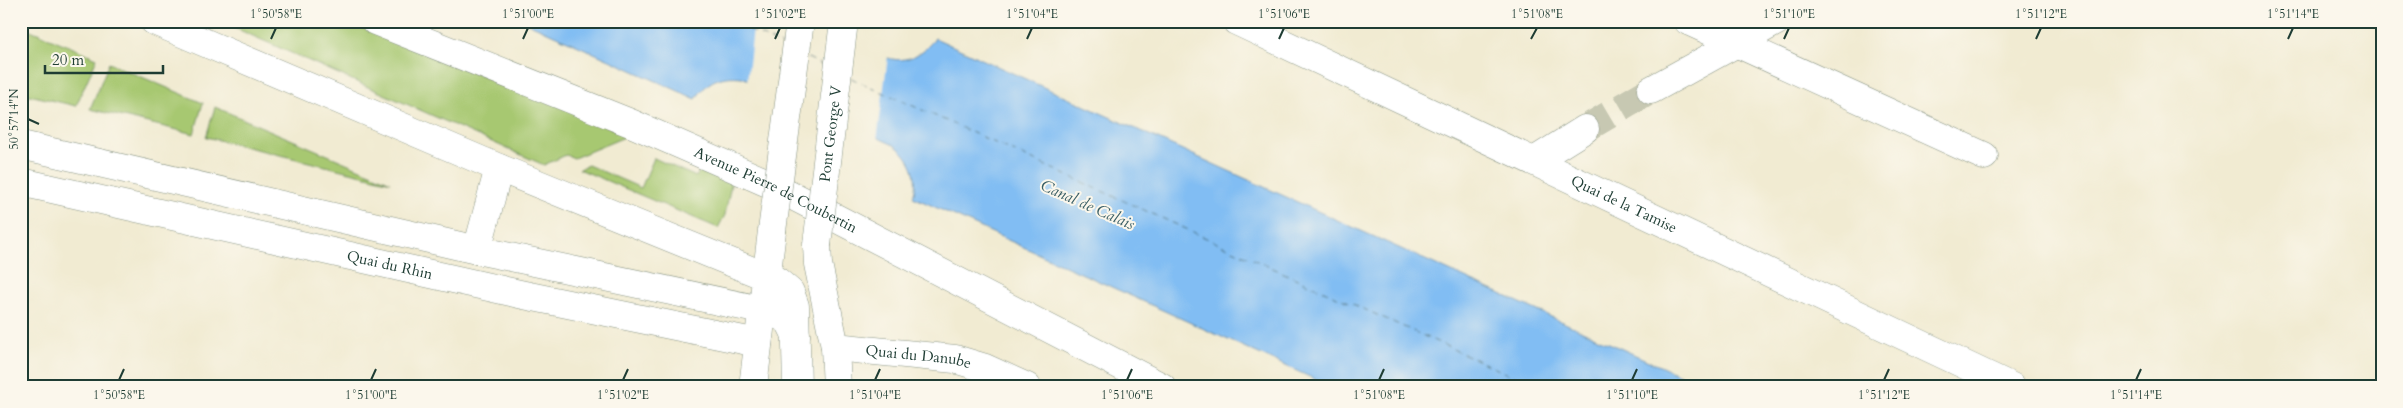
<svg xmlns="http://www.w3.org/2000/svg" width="2403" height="408" font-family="Cardo,serif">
<rect width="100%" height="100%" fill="#fbf7ec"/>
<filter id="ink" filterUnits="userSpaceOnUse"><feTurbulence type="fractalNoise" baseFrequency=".02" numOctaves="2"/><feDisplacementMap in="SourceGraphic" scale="10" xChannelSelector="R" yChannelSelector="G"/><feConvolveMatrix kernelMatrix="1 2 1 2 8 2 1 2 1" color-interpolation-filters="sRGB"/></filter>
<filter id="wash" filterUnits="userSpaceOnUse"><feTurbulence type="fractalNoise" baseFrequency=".0096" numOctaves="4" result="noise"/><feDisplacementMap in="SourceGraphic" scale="20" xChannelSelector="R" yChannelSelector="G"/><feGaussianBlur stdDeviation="1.12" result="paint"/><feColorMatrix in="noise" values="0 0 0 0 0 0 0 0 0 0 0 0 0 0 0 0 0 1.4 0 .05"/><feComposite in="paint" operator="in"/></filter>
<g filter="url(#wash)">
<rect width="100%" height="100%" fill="#f1ebd2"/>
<path fill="#a7c871" stroke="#638252" d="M219,21H345L597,121L627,136L574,158L566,155L544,165Z
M21,26L97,58L76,106L21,93Z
M109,63L203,103L194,134L90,109Z
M215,107L391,182L206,137Z
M654,158L696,177L702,166L732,179L725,215L718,228L579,169L588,165L641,188Z"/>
<path fill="#81bdf3" stroke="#507d94" d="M523,21H804L888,58C907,64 924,53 935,38L1706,387H1332L913,197C920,177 911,156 894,145L742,77C721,75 707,80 696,99Z"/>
<path fill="#f1ebd2" d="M754,21H810L888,56L877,140L747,82Z"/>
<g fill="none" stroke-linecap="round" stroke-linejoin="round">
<path stroke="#385d64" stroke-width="1" stroke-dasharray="6 5" stroke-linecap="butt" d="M730,21L784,46
M808,58L824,66
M851,78L1537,387"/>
</g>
</g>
<g filter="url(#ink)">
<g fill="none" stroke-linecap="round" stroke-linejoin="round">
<path stroke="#c7c8b2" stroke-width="28" stroke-dasharray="28 14" stroke-linecap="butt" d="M1585,129L1651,90"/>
<g stroke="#889483" stroke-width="29">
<g id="minor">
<path d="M154,21L499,168L777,281L790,292L795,306L797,387"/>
<path id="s1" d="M375,21L633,124L770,184L1162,387"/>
<path id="s2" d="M1236,21L2012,387"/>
<path d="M1688,21L1984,156"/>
<path d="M1651,90L1777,21"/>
<path d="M21,145L477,250L775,313L789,321L796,335"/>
<path d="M1534,161L1585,129"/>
<path id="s3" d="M21,182L524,295L758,343"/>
<path d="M817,245L818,264L835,347L837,387"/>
<path d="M477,250L499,168"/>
<path id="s4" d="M835,347L955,359L985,368L1027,387"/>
<path d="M753,387L772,231"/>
</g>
</g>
<use href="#minor" stroke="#fff" stroke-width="28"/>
<g stroke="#889483" stroke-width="29" stroke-linecap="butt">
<g id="minor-bridge">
<path d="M772,231L800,21"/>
<path id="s5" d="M817,245L844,21"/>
</g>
</g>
<use href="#minor-bridge" stroke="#fff" stroke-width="28"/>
</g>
</g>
<path fill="none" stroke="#1f3d34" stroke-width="2" d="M271,39L276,28M523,39L528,28M775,39L780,28M1027,39L1032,28M1279,39L1284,28M1531,39L1537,28M1784,39L1789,28M2036,39L2041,28M2288,39L2293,28M28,119L39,124M119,380L124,369M371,380L376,369M623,380L628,369M875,380L880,369M1127,380L1132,369M1379,380L1384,369M1632,380L1637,369M1884,380L1889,369M2136,380L2141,369"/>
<g text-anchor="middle" stroke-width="4" stroke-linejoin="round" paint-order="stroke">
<g font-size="15" fill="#1f3d34" stroke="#fbf7ec">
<text dy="5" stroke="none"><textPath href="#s5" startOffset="112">Pont George V</textPath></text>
<text dy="5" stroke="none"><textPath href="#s1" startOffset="435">Avenue Pierre de Coubertin</textPath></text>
<text dy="5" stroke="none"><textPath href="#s2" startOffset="429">Quai de la Tamise</textPath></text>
<text dy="5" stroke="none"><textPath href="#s3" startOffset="378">Quai du Rhin</textPath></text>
<text dy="5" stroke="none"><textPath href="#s4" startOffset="84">Quai du Danube</textPath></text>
</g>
<g font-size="16" font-style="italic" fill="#385d64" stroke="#fbf7ec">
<text transform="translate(1088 204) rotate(24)" y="6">Canal de Calais</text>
</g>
</g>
<rect width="2403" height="408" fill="none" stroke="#fbf7ec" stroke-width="55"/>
<path d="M45 65v8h118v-8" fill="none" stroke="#1f3d34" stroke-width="2.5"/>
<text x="52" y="65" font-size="15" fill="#1f3d34" stroke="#fbf7ec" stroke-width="4" paint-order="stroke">20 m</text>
<rect x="28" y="28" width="2348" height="352" fill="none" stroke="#1f3d34" stroke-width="2"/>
<g font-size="12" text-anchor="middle" fill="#1f3d34">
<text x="276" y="18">1°50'58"E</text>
<text x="528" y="18">1°51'00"E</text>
<text x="780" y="18">1°51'02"E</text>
<text x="1032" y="18">1°51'04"E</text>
<text x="1284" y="18">1°51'06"E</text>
<text x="1537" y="18">1°51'08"E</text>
<text x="1789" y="18">1°51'10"E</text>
<text x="2041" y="18">1°51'12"E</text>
<text x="2293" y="18">1°51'14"E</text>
<text transform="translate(14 119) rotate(-90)" y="4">50°57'14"N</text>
<text x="119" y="399">1°50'58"E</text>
<text x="371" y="399">1°51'00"E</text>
<text x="623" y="399">1°51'02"E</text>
<text x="875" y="399">1°51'04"E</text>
<text x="1127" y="399">1°51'06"E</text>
<text x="1379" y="399">1°51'08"E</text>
<text x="1632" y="399">1°51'10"E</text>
<text x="1884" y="399">1°51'12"E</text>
<text x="2136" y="399">1°51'14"E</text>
</g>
</svg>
